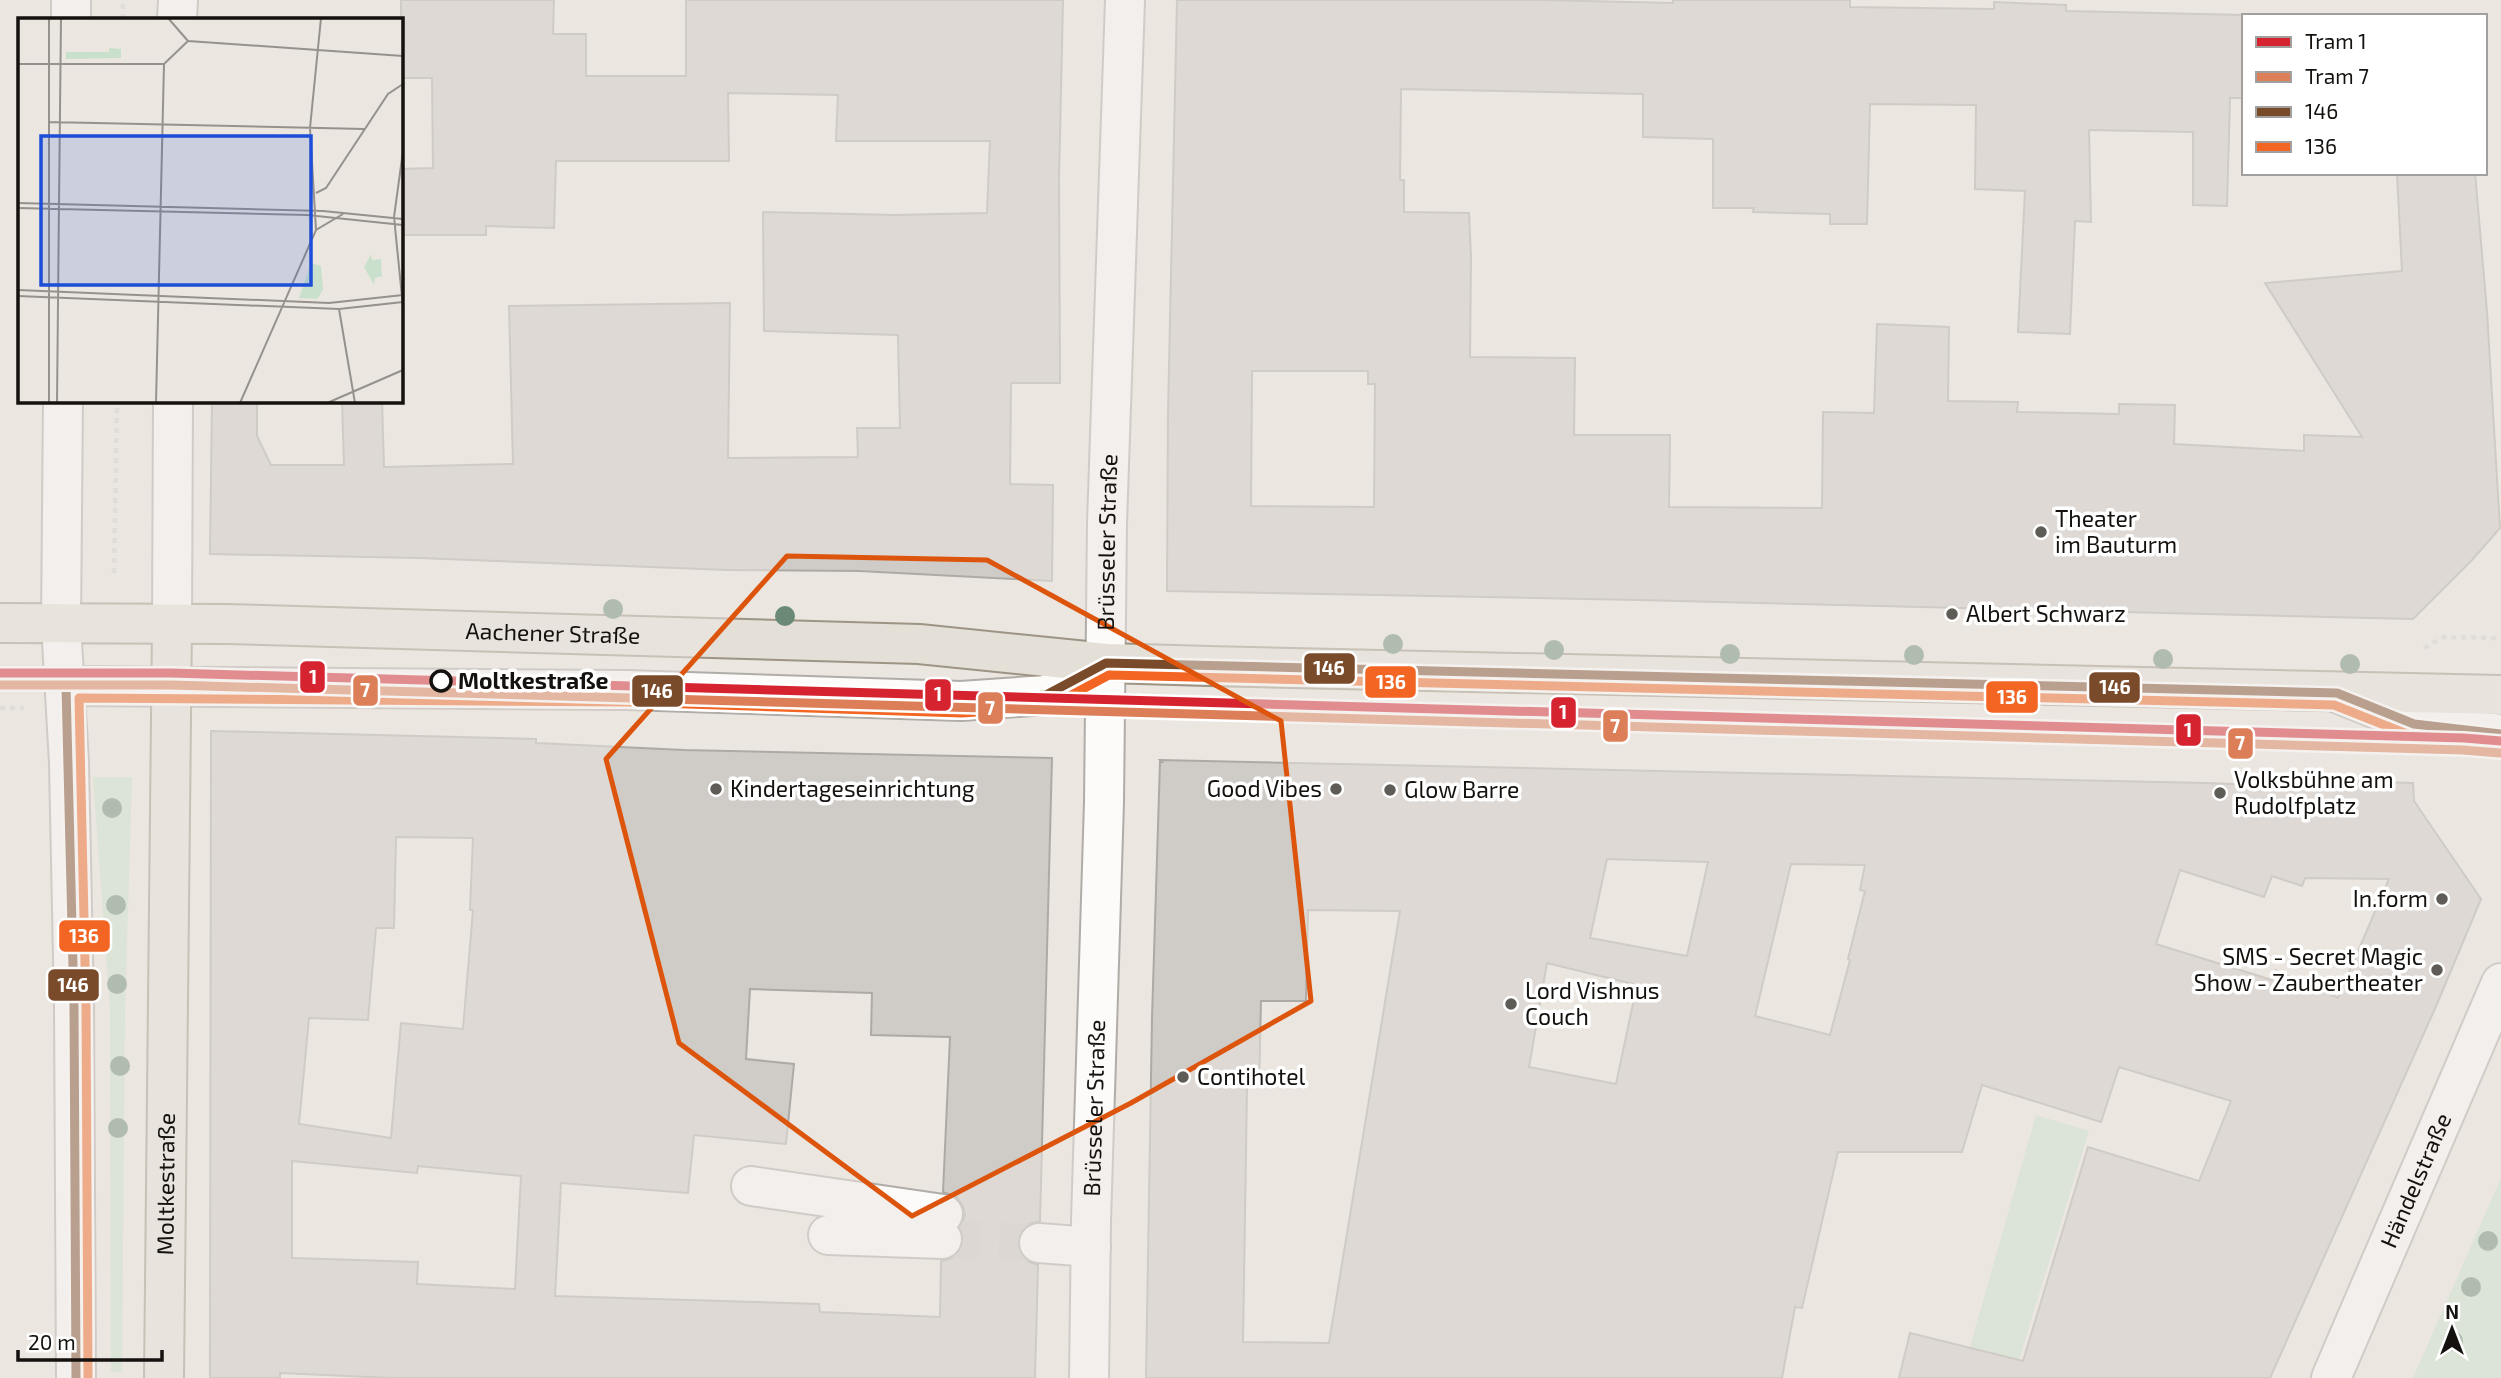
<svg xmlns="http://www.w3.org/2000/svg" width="2501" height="1378" font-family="'Exo 2',sans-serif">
<rect width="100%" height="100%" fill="#ebe6e0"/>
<path fill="#c9e1cc" d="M93,777H132L125,1009L122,1372H111L110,1008Z
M2036,1115L2089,1131L2018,1363L1970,1347Z
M2501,1178V1378H2413Z"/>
<path fill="#cfcbc7" stroke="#adaaa5" stroke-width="2" fill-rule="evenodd" d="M401,0H554L553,34H586V76H686V0H1063L1059,179L1060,383H1011L1010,484L1053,485L1052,581L859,571L728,570L419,558L210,554L212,401H257V436L271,465H344L342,401H382L384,467L513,464L509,306L730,303L728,458L858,457L857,428H900L898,335L764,331L763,212L895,215L987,213L990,141H836L838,95L728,93L729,161H556L554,228L486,226V235H401V169L433,168L432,78H401Z
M1177,0H1540L1673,3V0H1850V7L1994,9V2L2066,5V11L2244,15V98H2230L2227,206L2193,205V132L2089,130L2091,222L2075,221L2070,334L2018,332L2025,191L1975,189L1976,105L1870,104L1867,224H1830V214L1753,212L1754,208H1713V139L1643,137V94L1401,89L1400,180H1404V212L1469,213L1471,256L1470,357L1575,358L1574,435H1670L1669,507L1822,508L1823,412L1874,413L1877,324L1949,327L1948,401L2018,402L2017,412L2119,414V404L2175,405L2174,444L2304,451V435L2362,437L2265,283L2402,271L2397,173H2475L2487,312L2500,528L2472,560L2413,619L1638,600L1167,591L1168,413ZM1252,371H1368V384H1375L1374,507L1251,506Z
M211,731L536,739V743L684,750L1052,758L1040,1221L1029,1224L1021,1230L1017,1242L1020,1253L1026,1261L1038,1265L1035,1378H391L280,1373V1378H210ZM396,837L473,838L470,910H473L463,1029L401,1023L391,1138L299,1124L309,1018L368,1020L376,928H394ZM750,989L872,993L871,1035L950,1037L943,1192L957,1197L963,1207L965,1216L960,1227L964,1239L961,1250L953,1258L941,1261L940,1317L820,1312L819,1304L555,1296L561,1183L688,1193L694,1135L786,1144L794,1064L746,1059ZM292,1161L417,1173L418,1166L521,1176L515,1289L417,1284L418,1262L292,1258Z
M1160,760L2206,783L2346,788V781L2413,783L2414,801L2481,899L2437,1004L2270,1378H1899L1910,1333L2023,1361L2088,1147L2199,1181L2231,1101L2119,1067L2101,1122L1982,1085L1962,1152H1838L1802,1308L1795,1307L1782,1378H1146L1152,1018L1160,762H1162ZM1607,859L1708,862L1687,956L1590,938ZM1791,864L1865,865L1860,890L1865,891L1848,959L1850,960L1830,1035L1755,1016ZM2180,870L2264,897L2272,876L2302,886L2305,878L2389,879L2338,998L2276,970L2272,980L2156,944ZM1308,910L1400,911L1329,1343L1243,1342L1247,1087H1259L1261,1001H1306ZM1547,963L1637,985L1616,1084L1529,1067Z"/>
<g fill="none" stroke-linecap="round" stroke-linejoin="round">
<path stroke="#cbc6c0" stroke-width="38" stroke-dasharray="38 19" stroke-linecap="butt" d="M942,1239L1039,1243"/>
<g stroke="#b0aca8" stroke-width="42">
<g id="minor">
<path d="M71,19V0"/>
<path d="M177,19L178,0"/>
<path d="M63,401L61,624L69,763L74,1007L76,1378"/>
<path d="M172,624L173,401"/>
<path d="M66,686L627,690L961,701L1046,695L1106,663"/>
<path d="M2337,693L2414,724L2501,734"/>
<path d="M751,1186L943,1214"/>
<path d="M828,1235L942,1239"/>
<path d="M1039,1243L1091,1247"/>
<path id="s1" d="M1089,1378L1091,1221L1104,802L1107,523L1125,0"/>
<path id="s2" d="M2331,1378L2501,983"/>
</g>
</g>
<g stroke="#9d9484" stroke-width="42">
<g id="major">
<path id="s3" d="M0,623L226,624L919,644L1106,663L1208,666L2501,695"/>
<path id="s4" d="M164,1378L172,624"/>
</g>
</g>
<path stroke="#d2d0ce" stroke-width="4.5" stroke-dasharray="5 5" stroke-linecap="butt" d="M123,19V0
M114,573L117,401
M2424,648L2444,637L2501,638
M0,708H24"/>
<use href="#minor" stroke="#fcfbfa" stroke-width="38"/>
<use href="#major" stroke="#e4dfd7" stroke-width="38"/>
<g stroke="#fff" stroke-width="14">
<path id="bus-1" d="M76,1378L74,1007L66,686L627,690L961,701L1046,695L1106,663L2337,693L2414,724L2501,734"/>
</g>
<g stroke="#fff" stroke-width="14">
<path id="bus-2" d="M88,1378L86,1007L79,698L627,702L962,713L1049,707L1109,675L2334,705L2412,736L2500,746"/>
</g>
<use href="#bus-1" stroke="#7a4b2a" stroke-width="9"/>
<use href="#bus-2" stroke="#f26522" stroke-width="9"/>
<g stroke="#fff" stroke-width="14">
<path id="tram-1" d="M0,673H171L2464,738L2501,741"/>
</g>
<g stroke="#fff" stroke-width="14">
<path id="tram-2" d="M0,685H171L2463,750L2500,753"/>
</g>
<use href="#tram-1" stroke="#d52330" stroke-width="9"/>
<use href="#tram-2" stroke="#dc7f58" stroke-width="9"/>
</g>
<g fill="#6a8a75">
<circle cx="613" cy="609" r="10"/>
<circle cx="785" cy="616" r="10"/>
<circle cx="1393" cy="644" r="10"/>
<circle cx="1554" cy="650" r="10"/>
<circle cx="1730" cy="654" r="10"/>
<circle cx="1914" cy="655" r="10"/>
<circle cx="2163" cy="659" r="10"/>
<circle cx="2350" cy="664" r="10"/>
<circle cx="112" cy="808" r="10"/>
<circle cx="116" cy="905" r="10"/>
<circle cx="117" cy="984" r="10"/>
<circle cx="120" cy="1066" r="10"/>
<circle cx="118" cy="1128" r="10"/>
<circle cx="2488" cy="1241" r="10"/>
<circle cx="2471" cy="1287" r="10"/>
<circle cx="2453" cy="1341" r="10"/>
</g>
<path d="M0 0H2501V1378H0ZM787,556L987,560L1281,721L1311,1001L1131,1103L912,1216L679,1043L606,759Z" fill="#ebe6e0" fill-opacity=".55" fill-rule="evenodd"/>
<path fill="none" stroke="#dd550c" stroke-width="5" stroke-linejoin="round" d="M787,556L987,560L1281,721L1311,1001L1131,1103L912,1216L679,1043L606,759Z"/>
<g fill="#5f5c58" stroke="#fff" stroke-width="2.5">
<circle cx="2041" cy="532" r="7"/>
<circle cx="1952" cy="614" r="7"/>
<circle cx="716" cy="789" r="7"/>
<circle cx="1336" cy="789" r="7"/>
<circle cx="1390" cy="790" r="7"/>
<circle cx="2220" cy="793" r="7"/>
<circle cx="2442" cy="899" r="7"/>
<circle cx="2437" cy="970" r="7"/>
<circle cx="1511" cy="1004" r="7"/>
<circle cx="1183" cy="1077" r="7"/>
</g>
<circle fill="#fff" stroke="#14110e" stroke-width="3.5" cx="441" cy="681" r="10"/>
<g text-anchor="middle" stroke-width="7" stroke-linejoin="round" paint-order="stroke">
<g font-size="23" fill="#14110e" stroke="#fff" text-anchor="start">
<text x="2055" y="527">Theater<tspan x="2055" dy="26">im Bauturm</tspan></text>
<text x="1966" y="622">Albert Schwarz</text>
<text x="2234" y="788">Volksbühne am<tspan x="2234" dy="26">Rudolfplatz</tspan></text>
<text x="730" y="797">Kindertageseinrichtung</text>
<text x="1322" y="797" text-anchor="end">Good Vibes</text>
<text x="1404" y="798">Glow Barre</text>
<text x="2428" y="907" text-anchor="end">In.form</text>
<text x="2423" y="965" text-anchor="end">SMS - Secret Magic<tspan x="2423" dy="26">Show - Zaubertheater</tspan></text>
<text x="1525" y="999">Lord Vishnus<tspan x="1525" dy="26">Couch</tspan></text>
<text x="1197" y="1085">Contihotel</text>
</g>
<g font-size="23" fill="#14110e" stroke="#fff">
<text dy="8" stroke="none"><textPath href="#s1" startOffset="836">Brüsseler Straße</textPath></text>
<text dy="8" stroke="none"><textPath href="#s3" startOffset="553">Aachener Straße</textPath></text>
<text dy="8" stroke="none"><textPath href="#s1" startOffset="270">Brüsseler Straße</textPath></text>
<text dy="8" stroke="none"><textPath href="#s2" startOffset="215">Händelstraße</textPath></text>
<text dy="8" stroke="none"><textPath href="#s4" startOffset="194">Moltkestraße</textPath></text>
</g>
<g font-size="23" font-weight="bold" fill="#14110e" stroke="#fff" text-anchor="start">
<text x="458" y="689">Moltkestraße</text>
</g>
</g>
<g transform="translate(18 18)">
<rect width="385" height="385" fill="#ebe6e0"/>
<path d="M91,30L103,31V40L48,41V34H91ZM353,236L354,242L363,241L364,258L357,260L356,267L346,249ZM293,245L303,248L305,272L299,281L281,280Z" fill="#c9e1cc"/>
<path fill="none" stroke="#95918c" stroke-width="2" d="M31,0V279M150,0L170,23M170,23L385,38M0,46H146L170,23M31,104L346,111M385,133L376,199L385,289M298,175L308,170L370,76L385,66M385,176V240M0,185L305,193L385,201M41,185L43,0M0,190L289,197L385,207M298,212L292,110L303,0M0,272L311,285L385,277M0,278L321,291L385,284M31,279V385M321,291L337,385M39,385L41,185M138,385L146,46M222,385L298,212L325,196M309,385L385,352"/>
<path fill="#1d4ed8" fill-opacity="0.15" stroke="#1d4ed8" stroke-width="3.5" d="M23,118H293V267H23Z"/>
<rect width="385" height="385" fill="none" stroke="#14110e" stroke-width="3.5"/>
</g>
<g stroke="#fff" stroke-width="2.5">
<rect x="1303" y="652" width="53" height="33" rx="7" fill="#7a4b2a"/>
<rect x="299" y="660" width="27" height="34" rx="7" fill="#d52330"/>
<rect x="1364" y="665" width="53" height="34" rx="7" fill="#f26522"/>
<rect x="2088" y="671" width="53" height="33" rx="7" fill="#7a4b2a"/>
<rect x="352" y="674" width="27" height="33" rx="7" fill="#dc7f58"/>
<rect x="631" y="674" width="53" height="34" rx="7" fill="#7a4b2a"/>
<rect x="924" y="678" width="28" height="34" rx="7" fill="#d52330"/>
<rect x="1985" y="680" width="54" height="34" rx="7" fill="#f26522"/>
<rect x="977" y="691" width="27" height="34" rx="7" fill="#dc7f58"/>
<rect x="1550" y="696" width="27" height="33" rx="7" fill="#d52330"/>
<rect x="1602" y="709" width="27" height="34" rx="7" fill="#dc7f58"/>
<rect x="2175" y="713" width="27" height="34" rx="7" fill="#d52330"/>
<rect x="2227" y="727" width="27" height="33" rx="7" fill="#dc7f58"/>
<rect x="58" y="919" width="53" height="34" rx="7" fill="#f26522"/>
<rect x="47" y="968" width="53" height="34" rx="7" fill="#7a4b2a"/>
</g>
<g font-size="19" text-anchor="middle" font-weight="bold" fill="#fff">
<text x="1329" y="675">146</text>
<text x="313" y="684">1</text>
<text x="1391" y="689">136</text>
<text x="2115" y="694">146</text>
<text x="365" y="697">7</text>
<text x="657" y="698">146</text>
<text x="938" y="701">1</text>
<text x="2012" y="704">136</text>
<text x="990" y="715">7</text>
<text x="1563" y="719">1</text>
<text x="1615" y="733">7</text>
<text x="2188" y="737">1</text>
<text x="2240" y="750">7</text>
<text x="84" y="943">136</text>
<text x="73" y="992">146</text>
</g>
<rect x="2242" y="14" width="245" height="161" fill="#ffffff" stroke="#a1a09f" stroke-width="2"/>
<rect x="2256" y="37" width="35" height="10" fill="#d52330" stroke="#a1a09f" stroke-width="2"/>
<text x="2305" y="49" font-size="21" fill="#14110e">Tram 1</text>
<rect x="2256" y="72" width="35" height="10" fill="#dc7f58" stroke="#a1a09f" stroke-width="2"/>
<text x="2305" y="84" font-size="21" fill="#14110e">Tram 7</text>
<rect x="2256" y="107" width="35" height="10" fill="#7a4b2a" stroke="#a1a09f" stroke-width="2"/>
<text x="2305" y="119" font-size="21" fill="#14110e">146</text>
<rect x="2256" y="142" width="35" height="10" fill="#f26522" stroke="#a1a09f" stroke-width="2"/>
<text x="2305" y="154" font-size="21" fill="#14110e">136</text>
<g transform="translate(2452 1329)" stroke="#ffffff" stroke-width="5" paint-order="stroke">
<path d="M0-5L12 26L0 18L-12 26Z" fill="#14110e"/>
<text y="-10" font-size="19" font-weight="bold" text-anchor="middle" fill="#14110e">N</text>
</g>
<path d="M18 1350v10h144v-10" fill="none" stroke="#14110e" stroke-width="3.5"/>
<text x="28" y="1350" font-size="21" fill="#14110e" stroke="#ffffff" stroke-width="5" paint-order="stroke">20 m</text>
</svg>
